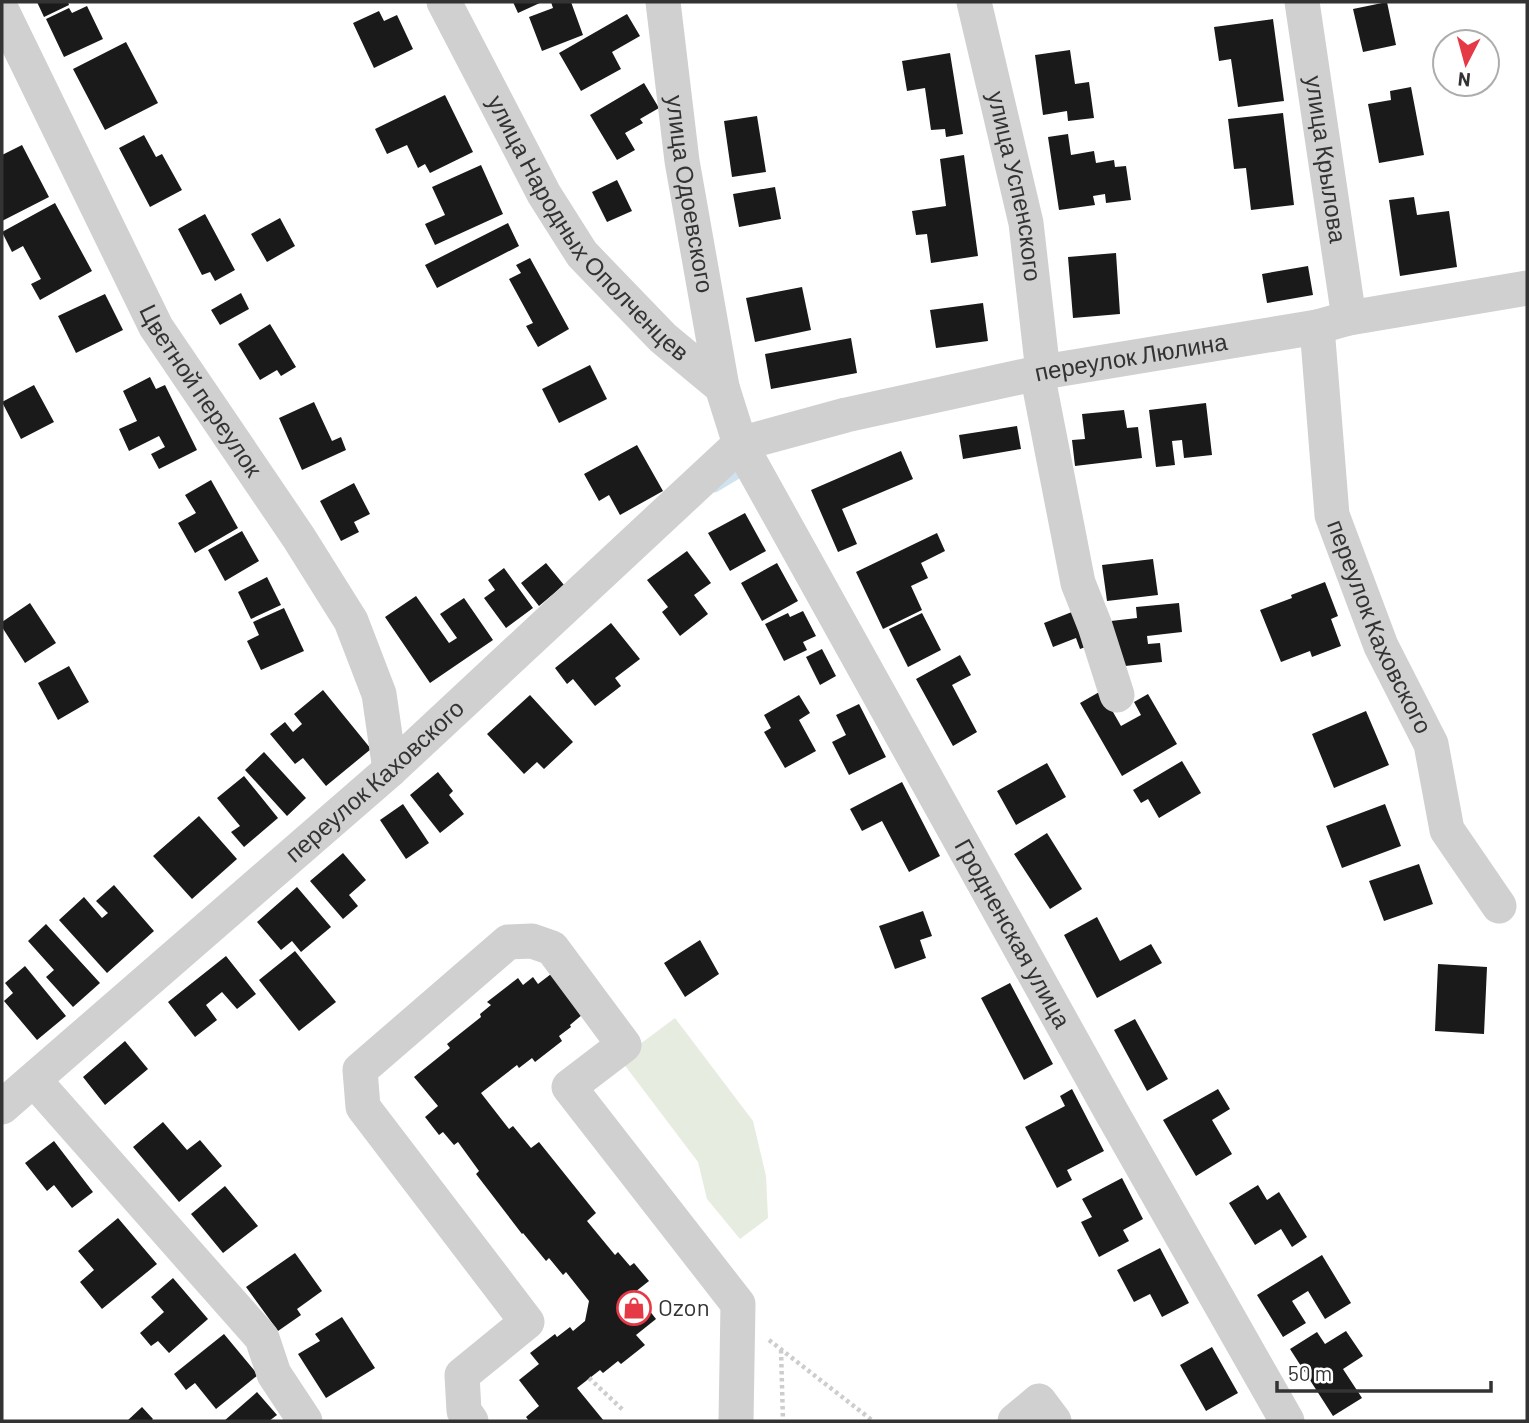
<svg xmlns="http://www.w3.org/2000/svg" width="1529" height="1423" font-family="Barlow,sans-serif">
<rect width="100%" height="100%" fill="#fff"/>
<path fill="#e6ecdf" d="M675,1018L753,1121L766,1176L768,1218L740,1239L707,1199L698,1162L620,1059Z"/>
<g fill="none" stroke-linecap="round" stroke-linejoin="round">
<path stroke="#cfe2ee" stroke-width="9" d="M715,488L745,470"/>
</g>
<path fill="#1a1a1a" d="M37,2H68L69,5L44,17Z
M513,2H542L518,13Z
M551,2H571L583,35L542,51L529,17L553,8Z
M1387,2L1396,45L1363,52L1353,9Z
M87,6L103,39L64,57L46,19L69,8L72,13Z
M379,11L384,21L397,15L413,49L374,68L353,23Z
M627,14L640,36L612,52L621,69L581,91L559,53Z
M1273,19L1284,101L1238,107L1231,59L1219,61L1214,27Z
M126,42L158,103L105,130L73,69Z
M1070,50L1075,84L1089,82L1094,118L1068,121L1067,111L1043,115L1035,55Z
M950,53L963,134L946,137L945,129L931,130L925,88L907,91L902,61Z
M644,83L659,108L640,119L643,123L625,133L635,150L617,160L590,115Z
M1411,87L1424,155L1379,163L1368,104L1391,100L1390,91Z
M445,95L473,152L430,173L425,164L418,168L407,145L387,154L375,129Z
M1283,113L1294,205L1251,210L1246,168L1234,169L1228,119Z
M757,116L766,172L732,177L724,121Z
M1068,134L1071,155L1094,151L1096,163L1114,160L1115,167L1126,166L1131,200L1106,203L1105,194L1093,196L1095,205L1059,210L1048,137Z
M144,135L156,157L162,154L182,190L150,207L119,148Z
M22,145L49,197L2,221V155Z
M964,155L978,256L931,263L927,234L916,235L912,211L946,206L940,159Z
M481,165L503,214L435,245L425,224L445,215L432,187Z
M617,180L632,211L607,222L592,192Z
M775,187L781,219L739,227L733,194Z
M1414,197L1417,215L1449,211L1457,267L1400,276L1389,200Z
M55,203L92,271L40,300L31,284L41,279L23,246L12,252L2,232Z
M205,214L235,270L215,281L210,272L202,275L178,229Z
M280,218L295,246L267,262L251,234Z
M508,223L519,246L437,288L425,265Z
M1116,253L1120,314L1073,318L1068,257Z
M530,258L569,329L538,347L526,326L533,323L509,279L521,273L516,265Z
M1308,266L1313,295L1267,303L1262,274Z
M802,287L811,330L755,342L746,298Z
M241,293L249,309L220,325L211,310Z
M105,294L123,330L76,353L58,316Z
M983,303L988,341L936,348L930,310Z
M270,324L296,367L281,376L277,370L260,380L238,344Z
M851,338L857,373L771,389L765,354Z
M590,365L607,399L559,423L542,389Z
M150,377L156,389L165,385L197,450L159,469L151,454L165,447L159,436L129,451L119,429L137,421L123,391Z
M34,385L54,422L21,439L2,402Z
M314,402L332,441L341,437L346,450L302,470L279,418Z
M1206,403L1212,455L1184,458L1182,440L1172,441L1175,465L1156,467L1149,410Z
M1124,410L1127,428L1138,427L1142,458L1075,466L1072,440L1085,439L1082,414Z
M1017,426L1021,449L963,459L959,435Z
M637,445L663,491L620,515L609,495L599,501L584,474Z
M901,451L913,479L842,509L857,544L838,552L811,490Z
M211,480L238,528L195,553L178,523L196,513L185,495Z
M354,483L370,514L354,522L359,532L341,541L320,501Z
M745,513L766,551L730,571L708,533Z
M242,531L259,561L225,581L208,550Z
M937,533L945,551L921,563L928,578L911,586L922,610L883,629L856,572Z
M687,551L711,583L694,595L708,614L680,636L662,612L668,607L647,580Z
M1153,559L1158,595L1107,601L1102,565Z
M546,563L564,585L539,606L521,583Z
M777,563L798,601L762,621L741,583Z
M504,568L533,608L506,628L484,598L495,590L488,580Z
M267,577L281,605L251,619L238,592Z
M1325,582L1338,616L1331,619L1341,646L1312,657L1310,651L1281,662L1260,610L1292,598L1291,595Z
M416,596L449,643L457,638L440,614L464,598L493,640L430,683L385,617Z
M30,603L56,643L25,663L2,627V622Z
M1179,603L1182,632L1147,636L1148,644L1160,643L1162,662L1116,667L1111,621L1137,618L1136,607Z
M284,608L304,651L261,670L247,641L259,635L253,622Z
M1082,608L1096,643L1080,649L1076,638L1053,647L1044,623Z
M803,611L816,636L803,642L807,650L784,661L765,624L788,613L790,617Z
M922,613L941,650L908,667L889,629Z
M611,623L640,659L615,678L621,686L595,706L573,679L567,684L555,668Z
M822,649L836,676L820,685L806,657Z
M960,655L971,675L952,685L977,732L953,746L916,679Z
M69,666L89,702L58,720L38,683Z
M323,690L371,749L326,786L303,758L295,764L270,734L285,722L293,732L302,724L294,714Z
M1101,691L1121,726L1141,715L1134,702L1148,694L1177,744L1122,776L1080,703Z
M530,695L573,742L544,769L537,762L524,774L487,734Z
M799,695L810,713L799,720L816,751L785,768L764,732L771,728L764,715Z
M859,704L886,757L849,775L832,742L846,735L836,715Z
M1366,711L1389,765L1334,788L1312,734Z
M264,752L306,798L287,816L245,770Z
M1182,761L1201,793L1159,818L1148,799L1141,803L1133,790Z
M1047,763L1066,797L1016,825L997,791Z
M438,772L453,791L449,795L464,814L440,833L410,795Z
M244,776L278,818L244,847L231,832L240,826L217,798Z
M902,782L940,856L909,872L882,821L862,831L850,809Z
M403,804L429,843L406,859L380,820Z
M1385,804L1401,846L1342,868L1326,826Z
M199,816L237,859L192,899L153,856Z
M1047,833L1082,889L1050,909L1014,854Z
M343,853L366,880L349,895L358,906L343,919L310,881Z
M1419,864L1433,904L1384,921L1369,881Z
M114,885L154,931L107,973L59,920L84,897L102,918L108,913L96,901Z
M297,887L331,927L301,952L292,941L281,950L257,922Z
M923,911L932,936L920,940L926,958L895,969L879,926Z
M1097,917L1120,961L1151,944L1162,963L1097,998L1064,935Z
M46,924L100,983L73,1007L46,977L54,970L28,941Z
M700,940L719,974L685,997L664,963Z
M295,951L336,1002L299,1031L259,980Z
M226,956L256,994L237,1009L222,992L206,1005L217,1020L195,1037L168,1002Z
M1438,964L1487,967L1484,1034L1435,1031Z
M25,966L66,1016L37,1040L4,1001L13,993L5,983Z
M551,974L583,1014L570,1025L571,1027L559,1036L562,1041L535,1062L532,1058L519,1068L517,1065L481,1093L509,1129L513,1126L531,1148L539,1142L596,1213L587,1221L615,1255L618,1252L630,1266L634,1263L649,1281L635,1292L656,1319L636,1335L645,1345L621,1364L618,1361L603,1373L600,1370L577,1388L604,1421H529L526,1417L539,1406L519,1380L539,1364L530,1353L555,1334L557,1337L570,1327L573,1331L585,1321L589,1301L566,1272L563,1275L549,1258L546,1261L523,1233L522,1234L476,1174L479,1171L458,1142L454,1145L443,1132L439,1135L425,1117L438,1106L414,1077L450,1048L447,1044L481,1017L480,1014L491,1005L487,1002L518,978L523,985L533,977L538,984Z
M1010,983L1053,1064L1024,1080L981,998Z
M1135,1019L1168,1079L1147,1091L1114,1030Z
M125,1041L148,1069L105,1105L83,1077Z
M1072,1089L1104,1151L1067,1170L1072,1180L1057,1188L1025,1127L1065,1106L1060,1096Z
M1218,1089L1230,1109L1212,1120L1232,1154L1196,1176L1163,1120Z
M163,1122L187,1150L200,1140L222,1166L179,1202L133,1147Z
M54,1141L93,1192L72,1208L54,1185L47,1191L25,1163Z
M1122,1178L1143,1219L1123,1230L1129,1241L1099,1257L1081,1222L1092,1217L1082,1199Z
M1258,1185L1267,1200L1279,1192L1307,1237L1292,1247L1281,1229L1255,1245L1229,1203Z
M225,1186L258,1226L223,1253L191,1214Z
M118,1218L157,1264L102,1309L80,1282L94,1270L78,1251Z
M1160,1248L1189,1303L1162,1317L1150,1294L1134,1302L1117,1270Z
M295,1253L322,1291L297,1309L301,1315L278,1331L246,1287Z
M1322,1255L1351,1303L1325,1319L1308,1291L1292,1301L1306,1323L1283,1337L1257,1295Z
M173,1278L208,1319L169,1353L158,1341L151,1346L140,1333L164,1312L151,1297Z
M342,1317L375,1368L326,1398L298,1354L320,1341L315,1334Z
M1346,1331L1363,1356L1343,1369L1362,1398L1333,1416L1290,1349L1317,1332L1325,1344Z
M224,1334L258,1375L216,1409L195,1383L186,1390L174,1374Z
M1212,1347L1238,1393L1206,1411L1180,1365Z
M257,1392L277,1415L269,1421H224Z
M142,1407L153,1419L151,1421H127Z"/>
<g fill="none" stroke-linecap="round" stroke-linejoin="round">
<path stroke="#cdcdcd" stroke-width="4.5" stroke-dasharray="3.5 3.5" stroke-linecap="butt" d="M769,1340L873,1421
M781,1350L783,1421
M589,1378L623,1410"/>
<g stroke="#d0d0d0" stroke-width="35">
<path id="s1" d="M444,2L544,194L582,254L663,338L722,387L740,444L1112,1113L1287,1421"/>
<path id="s2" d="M663,2L682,161L722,387"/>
<path id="s3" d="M974,2L1026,223L1043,372"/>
<path id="s4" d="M1302,2L1349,318"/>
<path id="s5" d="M2,11L156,327L299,538L351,621L379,694L390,770"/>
<path id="s6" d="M1317,327L1332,515L1381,646L1431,744L1447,830L1499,906"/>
<path d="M1037,373L1078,583L1095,626L1117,695"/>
<path d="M34,1080L262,1338L274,1374L305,1421"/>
<path id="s7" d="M2,1107L390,770L740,444L846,415L1043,372L1317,327L1349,318L1527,288"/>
<path d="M471,1421L464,1411L462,1375L527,1322L363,1107L360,1070L508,942L532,941L552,948L624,1045L569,1087L738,1304L736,1421"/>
<path d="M1015,1421L1039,1401L1054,1421"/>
</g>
</g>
<defs>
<g id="shop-ring" transform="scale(1.75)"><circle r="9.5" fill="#fff" stroke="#e63946" stroke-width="1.5"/><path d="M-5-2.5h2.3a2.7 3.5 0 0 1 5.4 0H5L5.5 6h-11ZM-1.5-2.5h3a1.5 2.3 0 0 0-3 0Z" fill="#e63946"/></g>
</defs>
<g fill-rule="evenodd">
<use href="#shop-ring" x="634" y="1308"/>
</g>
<g text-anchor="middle" stroke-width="7" stroke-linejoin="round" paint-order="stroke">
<g font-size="24" fill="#333" stroke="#fff">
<text dy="8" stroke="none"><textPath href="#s4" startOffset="159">улица Крылова</textPath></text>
<text dy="8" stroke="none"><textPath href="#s3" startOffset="189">улица Успенского</textPath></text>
<text dy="8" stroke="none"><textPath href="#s2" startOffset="194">улица Одоевского</textPath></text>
<text dy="8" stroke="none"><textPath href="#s1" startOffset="270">улица Народных Ополченцев</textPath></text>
<text dy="8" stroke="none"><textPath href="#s7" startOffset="1393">переулок Люлина</textPath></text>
<text dy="8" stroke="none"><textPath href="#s5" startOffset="429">Цветной переулок</textPath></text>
<text dy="8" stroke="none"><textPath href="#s6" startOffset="310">переулок Каховского</textPath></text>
<text dy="8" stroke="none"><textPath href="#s7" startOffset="495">переулок Каховского</textPath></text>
<text dy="8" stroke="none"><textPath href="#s1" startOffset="1101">Гродненская улица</textPath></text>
</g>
<g font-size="24" fill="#333" stroke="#fff" text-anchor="start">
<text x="658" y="1316">Ozon</text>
</g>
</g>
<rect width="1529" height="1423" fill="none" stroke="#333333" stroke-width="7"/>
<g transform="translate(1466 63) rotate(186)"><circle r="33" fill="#ffffff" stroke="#adadad" stroke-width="2"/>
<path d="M0-5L12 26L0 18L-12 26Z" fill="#e63946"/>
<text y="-10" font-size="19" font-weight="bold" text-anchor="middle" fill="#333333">N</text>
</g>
<path d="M1277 1381v10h214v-10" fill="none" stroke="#333333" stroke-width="3.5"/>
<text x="1288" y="1381" font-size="21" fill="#333333" stroke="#ffffff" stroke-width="5" paint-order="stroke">50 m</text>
</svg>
